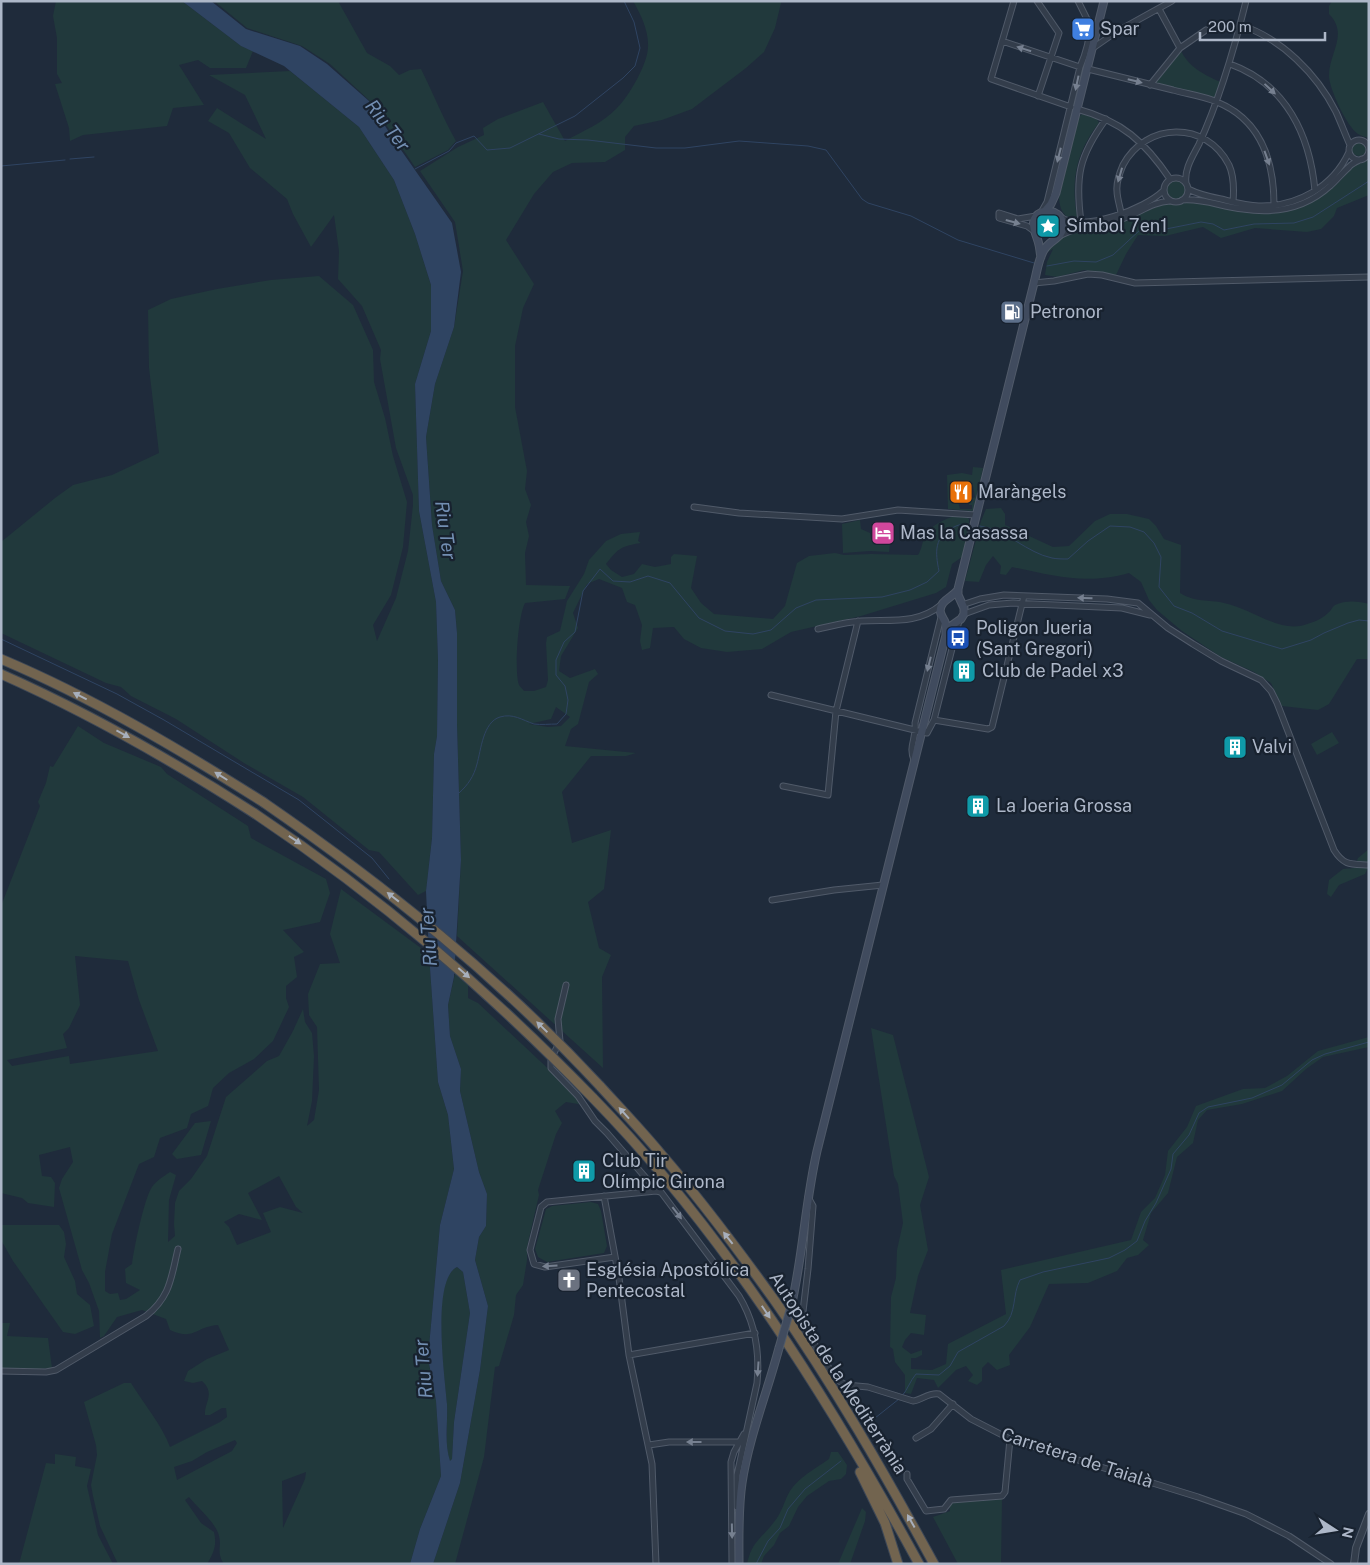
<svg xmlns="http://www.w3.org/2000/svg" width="1370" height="1565" font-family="'Public Sans',sans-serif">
<rect width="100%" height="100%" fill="#1f2b3b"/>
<path fill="#21393c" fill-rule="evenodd" d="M56,1H182L241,46L253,51L246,68H210L198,60L179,65L204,105L173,108L167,126L83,135L70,141L69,128L55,84L62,83L57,74V38L53,16Z
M214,1H338L367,53L390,66L399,75L410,70L421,69C433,93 443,118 456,141L448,150L415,167L370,101L330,64L302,46L247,28Z
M633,1H781V3L775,28L764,52L746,68L692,109L662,120L634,126L625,137V150L605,162L572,163L553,172L534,194L506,240L534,284L523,308L515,346V407L527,471L525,489L531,505L526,522L529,536L525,553L526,585L570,586L565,599L525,603C518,616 514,671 519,685C520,687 523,689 524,691H534L546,687L548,680L546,643L547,637L560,631L567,601L584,574L589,560L606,541L621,534L640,532L638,541L641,543C622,546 618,548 606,564L611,570L622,577L634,574L642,564L655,567L671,564V557L674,554L697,556L691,588L701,603L714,614L773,619L785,606L797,563L809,556L835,553L844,555L871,554L918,555C922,549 922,542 925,536C933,522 949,518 963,513L969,519V529L962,557L952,564L946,587L936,593L861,616L791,632L762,649L727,652L701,648L684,639L674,627L653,628L650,648L642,650L640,641L642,625L635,605L627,602L622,588L599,579L587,584L573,613L578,628L561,656L559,671L570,678L595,669L598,674L589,682L578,724L571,729L565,746L636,753L626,756H591L562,792L572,843L611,830L604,889L588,902L599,948L611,955L602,977L603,1068L457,936L461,860L457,724V633L455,610L441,581L432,525L426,437L435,384L454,327L463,271L455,222L420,171L458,147L484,135L483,128L498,119L543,102L565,141C583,131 603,123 617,108C629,96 647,65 648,48C649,31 641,15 633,1ZM556,707L570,717L561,726L548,727L529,724L551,719Z
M1332,1H1369V138C1366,137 1361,136 1358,134C1347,127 1329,88 1329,76C1329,53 1349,34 1329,14V6Z
M1180,48C1186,66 1206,76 1223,83L1217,101L1150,85Z
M290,71L359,127L394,180L415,234L431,285V331L415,384L419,511L436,602L438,660L437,736L434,754L432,838L426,891L418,895L379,852L369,850L303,797L244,763L176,719L131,696L121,687L106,683L1,633V542L55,498L73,485L112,475L159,453L149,368L148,310L171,299L217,289L271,280L319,276L353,305L373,350L374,382L385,418L393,456L407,502L403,547L391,595L373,625L377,641L396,598L408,551L413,505V495L396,448L380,359L381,350L362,306L338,279L339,251L334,215L311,247L293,214L287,199L250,168L229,133L208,121L217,108L266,139L245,95L209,75Z
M1082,114L1097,119L1099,123C1095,128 1091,133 1088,139C1074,163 1072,189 1077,216L1074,220C1063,216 1060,210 1059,198L1079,117Z
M1352 149a7 7 0 1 1 14 0a7 7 0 1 1-14 0Z
M1369,157V195L1337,208L1334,216L1321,229L1307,232L1255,228L1221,238L1203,227L1165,236L1138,235L1126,254L1116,275L1084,270L1057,277L1045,275L1047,262L1053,249L1044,254L1045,250L1065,235L1123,221L1166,203L1178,205L1189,202H1197C1249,214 1286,225 1331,189C1340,183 1345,174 1353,167C1357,162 1364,161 1369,157Z
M1167 190a9 9 0 1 1 18 0a9 9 0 1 1-18 0Z
M1037 226a11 11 0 1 1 22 0a11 11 0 1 1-22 0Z
M973,467L983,468L974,510L971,511L948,509L947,475L962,473L972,475ZM970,481V486H973L975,497L973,498L966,499V503H969V505H972V509H960L957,498L965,496V482Z
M1001,508L1005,514V525L1053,547L1069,546L1095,521L1110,514H1127L1149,519L1156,526L1164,539L1181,545L1180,593C1197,603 1207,599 1224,603C1249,608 1276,630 1300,626C1309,624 1321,620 1328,613C1331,611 1332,607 1335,605C1345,600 1359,601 1369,604V659H1357L1329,704L1318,710L1282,706L1271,683L1254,672L1221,657L1182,631L1157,610L1149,600L1141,582L1129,573C1086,585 1054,576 1012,567L1006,575L1000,574L1001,566L993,556L986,565L979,582L965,581L981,521L986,509Z
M860,520L861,529L870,533L871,539L890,543L889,552L870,551L843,553L842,524Z
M78,726L104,743L161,767L167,774L248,826L251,838L326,879L330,893L320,922L283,930L304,952L294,957L297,977L286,986V998L289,1007L273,1041L254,1059L229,1073L213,1088L208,1106L191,1114L187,1128L160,1138L154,1157L139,1164L112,1234L105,1272V1291L110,1294L118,1293L120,1300L126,1299L140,1290L126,1283L125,1269L132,1264C134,1248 144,1199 152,1187C156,1181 164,1176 170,1172L176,1175L169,1200L168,1242L175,1236L174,1224L175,1203L179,1191L191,1179L207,1156L226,1097L267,1061L279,1056L293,1031L303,1009L305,1022L312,1033L314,1056L312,1101L307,1126L314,1120L319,1090L317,1027L309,1015L308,994L320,964L340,963L330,934L341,889L429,954L438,1082L448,1115L454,1169L440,1225L428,1358L436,1401L441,1476L420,1529L410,1564H224C216,1552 222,1547 219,1536C217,1524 197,1507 189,1497L185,1500L201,1523L214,1532C217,1545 214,1553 207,1564H118L100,1526L93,1496L91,1485L97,1455L96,1445L84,1402L124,1383H131C143,1403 162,1425 170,1447L220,1422L227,1417L226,1408H222L210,1415H205C204,1402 216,1394 202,1381L193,1383L184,1381L188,1371L207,1359L229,1350L218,1325C194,1327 195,1341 170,1330L166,1319L142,1310L117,1317L104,1336L100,1338L99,1311L89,1283L82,1270L59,1188L62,1179L73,1162L70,1147L39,1155L42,1176L51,1177L55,1183L54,1207L28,1203L22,1198L1,1193V906L40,806L38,802L46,783L50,766L53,767ZM75,956L128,961L139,1000L158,1051L70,1064L69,1056L12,1066L7,1060L67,1048L63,1034L69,1028L80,1005ZM279,1176L296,1207L303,1213L280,1207L263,1213L271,1232L237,1245L229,1227L224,1222L239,1214L262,1220L248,1193ZM235,1440L237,1443L232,1451L177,1480L174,1467L192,1461L207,1452ZM306,1472L305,1479L283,1528L282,1481Z
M1332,732L1339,743L1317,755L1311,744Z
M1369,849V866L1365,874L1339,885L1331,897L1327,894L1329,880L1343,869L1354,868L1358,858Z
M455,974L468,985V998L478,1003L573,1092L584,1105L566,1102L555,1111L562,1123L556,1134L538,1190L539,1195L527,1247V1260L523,1285L516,1295L514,1315L499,1366L495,1367L484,1457L455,1564H433L460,1483L480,1370L488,1306L475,1260L479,1237L486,1226L487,1194L479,1172L460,1091L461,1069L450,1036L448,1005Z
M871,1028L893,1035L929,1177L920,1205L928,1250L918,1276L910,1313L926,1315L924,1335L911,1333L905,1340L902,1347L911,1354L922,1350V1355L916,1358H911V1369L932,1370L946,1364L948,1344L1006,1314L1001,1270L1131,1240L1141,1212L1155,1198L1165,1175L1168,1151L1187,1127L1196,1106L1243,1089L1265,1088L1287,1076L1318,1051L1369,1037V1047L1323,1057L1306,1069L1282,1091L1242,1104L1207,1110L1198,1120L1193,1143L1177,1157L1168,1193L1151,1213L1143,1240L1149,1245L1138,1255L1127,1258L1117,1271L1088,1283L1049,1284L1030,1327L1009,1355L1010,1365L997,1370L988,1362L982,1368V1381L977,1385L968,1381L973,1375L966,1366L956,1370L938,1388L934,1380L917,1378L911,1394L905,1393V1375L895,1362L893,1349L890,1347L891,1297L896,1278L897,1250L903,1223L898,1184L894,1176Z
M211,1121L201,1155L177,1159L172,1154L195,1123Z
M591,1202L598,1204L601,1211L607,1246L604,1253L547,1262L538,1257L535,1249L546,1209L552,1206Z
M1,1225H59L64,1232L66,1244L64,1257L75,1281L77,1294L90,1305L94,1326L75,1334L63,1332L13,1261L1,1240Z
M457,1267L463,1272L470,1313L454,1422L452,1459L450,1462C444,1443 448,1424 447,1405C445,1378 430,1280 457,1267Z
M1,1323H10L7,1336L48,1338L52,1368L26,1370L1,1368Z
M831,1452H838L847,1465L846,1474L841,1479L829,1481L807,1496L798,1507L789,1526L780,1533L774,1545L764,1556L761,1564H747C752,1541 761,1539 774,1522C782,1513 784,1501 790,1491C798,1478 816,1468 829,1459Z
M55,1454L76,1457L75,1466L91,1469L87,1486L98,1535L113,1564H19L46,1463L55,1464Z
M997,1499H1002L1001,1564H958L933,1517L950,1511L949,1505L954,1502Z
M862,1508L866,1512L865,1521L850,1564H838Z"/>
<path fill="#2f4462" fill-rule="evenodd" d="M182,1H211L246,29L300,46L327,64L369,101L394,140L452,223L461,272L454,327L435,384L426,437L432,525L441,581L455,610L457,633V724L461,860L454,977L448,1005L450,1036L461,1069L460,1091L479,1172L487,1194L486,1226L479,1237L475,1260L488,1306L480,1370L460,1483L433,1564H410L420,1529L441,1476L436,1401L428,1358L440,1225L454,1169L448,1115L438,1082L429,954L426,891L432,838L434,754L437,736L438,660L436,602L419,511L415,384L431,331V285L415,234L394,180L359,127L284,66L241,46ZM457,1267L463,1272L470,1313L454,1422L452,1459L450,1461C444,1442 448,1424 447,1404C445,1378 431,1280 457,1267Z"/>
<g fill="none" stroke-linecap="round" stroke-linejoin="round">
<path stroke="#2f4462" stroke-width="1" d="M539,134L559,139L588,140L656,148H685L739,141L808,146L826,150L862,199L868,203L911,216L958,240L1034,263
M70,159L94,157
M1,166L65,160
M415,169L449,151L456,143L474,136L487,150L510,148L575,116L623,78L635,66L640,48L634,22L624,1
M1047,266L1074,261L1096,262L1113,255L1141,229H1166L1201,222L1213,224L1224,230L1254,224L1294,223L1313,217L1369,181
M980,526C1007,530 1027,553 1052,558C1057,559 1063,559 1068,559L1088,541L1110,526L1130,527L1144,532L1154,543L1161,557L1159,587L1174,606L1192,613L1222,631L1282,649L1311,640L1324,633L1348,623L1359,620L1369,621
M1,639L117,694L164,720L299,800L372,858L389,879
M459,793C468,785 474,776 477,764C481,750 483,722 500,717C513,713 522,720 534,724C541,725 550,724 557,724L566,714L568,700L565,686L556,675V660L564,642L575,632L583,591L600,569L613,581L630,582L648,576L670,583L699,618L725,631L753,634L771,630L796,608L816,600L882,597L910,590L927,582L939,571C935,552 934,536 954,527C960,524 963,524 970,525
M902,1396C908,1389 910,1381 916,1374L939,1375L950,1366L958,1352L1004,1326C1017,1313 1012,1295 1020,1280L1043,1272L1109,1258L1125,1250L1137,1241L1145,1221L1156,1203L1171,1169L1173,1154L1189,1135L1199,1113L1208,1107L1252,1098L1268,1091L1282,1085L1312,1060L1325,1054L1369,1042
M870,1422L899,1399
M756,1564L768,1541L780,1528L788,1509L805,1489L841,1461"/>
<g stroke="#505a69" stroke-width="7">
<path id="minor" d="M1014,1L991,79L1071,107
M1037,1L1059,33L1038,96
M1078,1L1090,25L1111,33L1116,32
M1159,9L1180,48
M1240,25C1281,38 1317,74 1336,112C1341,123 1345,134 1350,145
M1002,41L1080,67
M1093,48L1116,32L1172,1
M1230,64C1286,84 1310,135 1315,191
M1088,69C1116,76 1145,83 1173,90C1187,94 1204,96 1217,102C1261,120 1274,161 1274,205
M1150,85L1180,48L1206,30
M1077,109C1122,121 1145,142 1170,179
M1349 150a10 10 0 1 1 20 0a10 10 0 1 1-20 0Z
M1164 190a12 12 0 1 1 24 0a12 12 0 1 1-24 0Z
M1186,183C1184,169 1193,156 1199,144C1220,98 1234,50 1246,1
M1188,189C1198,194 1210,197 1221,199C1233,202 1246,206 1259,206C1297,207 1333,187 1349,152
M1182,200C1203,198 1222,207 1243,209C1275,214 1306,208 1330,186C1337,180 1342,173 1349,167C1352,163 1358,161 1362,159
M1043,209L1047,202L1080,67C1086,53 1090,40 1090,25
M1121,213C1120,206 1117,198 1117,191C1116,182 1120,172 1123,165C1146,122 1206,120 1229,165C1234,176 1234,190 1233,202
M1062,218C1087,231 1144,209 1163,191
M1081,222C1075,176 1079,156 1106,119
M1034,231L1027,226L999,218V213L1018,219L1036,216
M1061,235C1079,226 1099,226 1119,220C1137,215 1151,202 1170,201
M1034,283L1054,281L1088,274L1102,275L1135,283L1369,277
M694,507L739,513L842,519L898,510L976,515
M962,605L980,599L1004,595L1107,599L1138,603L1168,628L1193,644L1221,661L1261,680L1271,691L1277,703L1334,850C1344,866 1351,864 1369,865
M964,614L989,605L1013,603L1122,608L1150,615
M818,629C832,626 846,622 861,621C889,619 917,625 941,605
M771,695L927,733L934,720L959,621
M934,720L988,729L992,727L1024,596
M914,760C908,746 917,738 915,723L941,617
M783,786L828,795L836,711L858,621
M772,900L834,890L883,885
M566,985L558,1019L560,1041L551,1059V1068L578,1096L595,1121L607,1133L652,1185L660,1192
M604,1196L619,1278L629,1355L652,1464L656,1564
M808,1197L813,1206L808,1269L802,1320L804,1327L834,1376L839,1381L846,1385L868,1387L913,1401C922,1400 929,1392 939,1394L971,1419L1010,1439L1198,1497L1246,1514L1289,1536L1331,1564
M615,1257L545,1267L534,1264L530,1250L541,1207L547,1202L656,1191L661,1192L739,1296C756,1324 760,1352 757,1383L737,1475V1507
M629,1355L755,1333
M1,1371L46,1372L56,1370L146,1316C171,1296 171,1277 178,1249
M916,1438L931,1429L953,1404
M649,1445L669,1442H739
M907,1474V1479L926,1511L944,1509L951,1500L1002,1496L1005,1492L1010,1439
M732,1564L731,1462L734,1452L744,1434"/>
</g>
<g stroke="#505a69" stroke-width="8">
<path id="tertiary" d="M1354,1564L1356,1548L1369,1514"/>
</g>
<g stroke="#505a69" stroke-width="9">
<path id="secondary" d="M1045,211L1051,204L1056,193L1104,1
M946,635C946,631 946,626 945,622C942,616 937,611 943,603C947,598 953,596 958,590
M791,1307C803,1256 805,1203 817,1151L946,635L951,626L961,619L964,614V608L958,595V589L1034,283C1037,272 1038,260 1044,250C1050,239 1065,238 1063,223C1062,220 1060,216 1057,214C1053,211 1047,210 1042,212C1026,219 1037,234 1039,245C1040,249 1040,253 1041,257
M739,1564C739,1537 738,1510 742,1483C749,1437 767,1393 779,1348"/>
</g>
<g stroke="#3d4756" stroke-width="11">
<path id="motorway" d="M1,659C93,698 179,749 263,802
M1,674C89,713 173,761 254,813
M600,1086C621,1109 642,1131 661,1154C702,1201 739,1251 775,1301C834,1385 885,1474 934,1564
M593,1098C724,1232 829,1399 919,1564
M860,1472L885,1523L898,1564"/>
</g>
<use href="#minor" stroke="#333d4b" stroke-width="5"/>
<use href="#tertiary" stroke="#333d4b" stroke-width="6"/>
<use href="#secondary" stroke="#404b5e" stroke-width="7"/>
<use href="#motorway" stroke="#72644f" stroke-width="9"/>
<g stroke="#505a69" stroke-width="9" stroke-linecap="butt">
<path id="secondary-bridge" d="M779,1348L791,1307"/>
</g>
<g stroke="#3d4756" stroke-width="11" stroke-linecap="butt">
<path id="motorway-bridge" d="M263,802C385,886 499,977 600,1086
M254,813C380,897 487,989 593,1098"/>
</g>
<use href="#secondary-bridge" stroke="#404b5e" stroke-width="7"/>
<use href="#motorway-bridge" stroke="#72644f" stroke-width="9"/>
</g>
<defs><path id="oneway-solid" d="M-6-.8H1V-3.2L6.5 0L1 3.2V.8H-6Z" transform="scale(1.25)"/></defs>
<g fill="#768090">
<use href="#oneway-solid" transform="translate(1024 49) rotate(-162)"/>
<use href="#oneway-solid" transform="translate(1135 81) rotate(14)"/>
<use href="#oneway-solid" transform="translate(1077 83) rotate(102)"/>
<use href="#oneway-solid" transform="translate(1270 89) rotate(43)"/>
<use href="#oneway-solid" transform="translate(1059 155) rotate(104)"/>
<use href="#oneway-solid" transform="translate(1267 158) rotate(70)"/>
<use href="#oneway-solid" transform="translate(1120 175) rotate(106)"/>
<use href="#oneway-solid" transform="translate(1013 222) rotate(15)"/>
<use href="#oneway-solid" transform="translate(1085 598) rotate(-178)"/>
<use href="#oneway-solid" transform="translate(929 664) rotate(104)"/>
<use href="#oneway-solid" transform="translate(677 1213) rotate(52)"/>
<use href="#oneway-solid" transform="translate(550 1266) rotate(177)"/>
<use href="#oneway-solid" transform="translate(758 1369) rotate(94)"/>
<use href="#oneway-solid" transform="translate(694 1442) rotate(180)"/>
<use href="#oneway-solid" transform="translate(732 1531) rotate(89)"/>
</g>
<g fill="#a7afbc">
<use href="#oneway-solid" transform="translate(80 696) rotate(-153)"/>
<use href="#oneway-solid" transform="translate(123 734) rotate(29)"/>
<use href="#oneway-solid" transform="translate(221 776) rotate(-148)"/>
<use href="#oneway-solid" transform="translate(295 840) rotate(34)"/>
<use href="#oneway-solid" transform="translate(393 897) rotate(-142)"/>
<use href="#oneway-solid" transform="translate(464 973) rotate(41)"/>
<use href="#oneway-solid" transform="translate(542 1027) rotate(-136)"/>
<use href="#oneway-solid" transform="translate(624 1113) rotate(-132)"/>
<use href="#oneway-solid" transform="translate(728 1238) rotate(-128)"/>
<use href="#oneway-solid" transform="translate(766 1312) rotate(56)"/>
<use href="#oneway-solid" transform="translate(911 1521) rotate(-119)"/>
</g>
<defs>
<g id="supermarket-square" transform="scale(1.25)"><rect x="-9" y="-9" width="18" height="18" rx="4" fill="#3f7fe0" stroke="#18222f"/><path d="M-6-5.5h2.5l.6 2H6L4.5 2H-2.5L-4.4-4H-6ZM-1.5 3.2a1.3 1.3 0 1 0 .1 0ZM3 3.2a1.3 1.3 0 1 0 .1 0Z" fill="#fff"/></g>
<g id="sight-square" transform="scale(1.25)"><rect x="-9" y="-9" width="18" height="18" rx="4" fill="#0f9aa8" stroke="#18222f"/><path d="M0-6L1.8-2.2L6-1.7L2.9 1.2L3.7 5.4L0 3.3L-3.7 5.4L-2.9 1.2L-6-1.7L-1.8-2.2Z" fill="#fff"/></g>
<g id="fuel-square" transform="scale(1.25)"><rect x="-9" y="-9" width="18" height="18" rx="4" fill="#5c6f8a" stroke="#18222f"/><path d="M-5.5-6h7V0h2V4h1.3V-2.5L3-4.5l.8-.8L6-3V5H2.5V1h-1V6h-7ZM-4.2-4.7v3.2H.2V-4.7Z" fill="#fff"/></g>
<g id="restaurant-square" transform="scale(1.25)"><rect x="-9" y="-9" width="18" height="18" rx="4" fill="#e8710a" stroke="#18222f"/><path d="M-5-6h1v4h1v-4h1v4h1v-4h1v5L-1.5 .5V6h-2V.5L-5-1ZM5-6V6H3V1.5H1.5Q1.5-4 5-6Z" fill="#fff"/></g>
<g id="hotel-square" transform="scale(1.25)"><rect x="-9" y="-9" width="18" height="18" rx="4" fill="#d1479c" stroke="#18222f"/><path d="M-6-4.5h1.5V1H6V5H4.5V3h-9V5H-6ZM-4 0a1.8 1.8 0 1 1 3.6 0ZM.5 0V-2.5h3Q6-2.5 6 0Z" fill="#fff"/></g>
<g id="bus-square" transform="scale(1.25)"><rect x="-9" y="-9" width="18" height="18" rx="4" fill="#1a4fb4" stroke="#18222f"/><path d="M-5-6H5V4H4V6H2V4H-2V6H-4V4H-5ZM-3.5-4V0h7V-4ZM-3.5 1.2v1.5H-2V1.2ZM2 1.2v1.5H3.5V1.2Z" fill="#fff"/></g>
<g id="building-square" transform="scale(1.25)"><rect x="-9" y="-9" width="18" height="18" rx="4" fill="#0f9aa8" stroke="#18222f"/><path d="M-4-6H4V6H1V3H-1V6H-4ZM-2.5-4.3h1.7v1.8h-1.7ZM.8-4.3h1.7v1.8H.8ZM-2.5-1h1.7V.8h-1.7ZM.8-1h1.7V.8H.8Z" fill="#fff"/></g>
<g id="church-square" transform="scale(1.25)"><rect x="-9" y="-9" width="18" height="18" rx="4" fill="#6b7280" stroke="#18222f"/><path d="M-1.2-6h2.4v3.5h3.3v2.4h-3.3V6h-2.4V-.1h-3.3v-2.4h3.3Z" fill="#fff"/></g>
</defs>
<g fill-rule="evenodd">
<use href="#supermarket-square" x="1083" y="29"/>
<use href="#sight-square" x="1048" y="226"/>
<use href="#fuel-square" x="1012" y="312"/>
<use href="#restaurant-square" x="961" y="492"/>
<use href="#hotel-square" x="883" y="533"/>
<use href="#bus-square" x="958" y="638"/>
<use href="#building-square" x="964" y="671"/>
<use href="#building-square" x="1235" y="747"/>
<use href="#building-square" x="978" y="806"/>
<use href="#building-square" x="584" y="1171"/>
<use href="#church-square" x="569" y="1280"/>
</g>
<g text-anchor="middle" stroke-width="4.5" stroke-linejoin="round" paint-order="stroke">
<g font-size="18" fill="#adb7c8" stroke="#18222f" text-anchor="start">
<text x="1100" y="35">Spar</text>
<text x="1066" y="232">Símbol 7en1</text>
<text x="1030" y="318">Petronor</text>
<text x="978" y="498">Maràngels</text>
<text x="900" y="539">Mas la Casassa</text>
<text x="976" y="634">Poligon Jueria<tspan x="976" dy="21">(Sant Gregori)</tspan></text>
<text x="982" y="677">Club de Padel x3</text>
<text x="1252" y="753">Valvi</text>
<text x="996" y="812">La Joeria Grossa</text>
<text x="602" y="1167">Club Tir<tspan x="602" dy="21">Olímpic Girona</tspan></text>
<text x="586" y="1276">Església Apostólica<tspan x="586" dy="21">Pentecostal</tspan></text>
</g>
<g font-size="18" fill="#adb7c8" stroke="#18222f">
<text transform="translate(838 1373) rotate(57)" y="6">Autopista de la Mediterrània</text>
<text transform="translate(1077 1458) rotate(18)" y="6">Carretera de Taialà</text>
</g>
<g font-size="19" font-style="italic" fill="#728eb2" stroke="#18222f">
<text transform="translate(388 125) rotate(52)" y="7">Riu Ter</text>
<text transform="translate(446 530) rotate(82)" y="7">Riu Ter</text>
<text transform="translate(428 937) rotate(-94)" y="7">Riu Ter</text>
<text transform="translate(423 1369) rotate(-95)" y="7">Riu Ter</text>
</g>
</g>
<rect width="1370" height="1565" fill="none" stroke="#adb7c8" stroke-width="5"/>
<g transform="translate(1335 1530) rotate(102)" stroke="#18222f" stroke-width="4" paint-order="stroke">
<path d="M0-4L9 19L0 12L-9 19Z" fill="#adb7c8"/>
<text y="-8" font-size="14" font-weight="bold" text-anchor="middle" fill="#adb7c8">N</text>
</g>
<path d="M1200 32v8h125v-8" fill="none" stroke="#adb7c8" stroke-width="2.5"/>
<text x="1208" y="32" font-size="15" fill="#adb7c8" stroke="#18222f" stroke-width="4" paint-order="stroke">200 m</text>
</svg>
